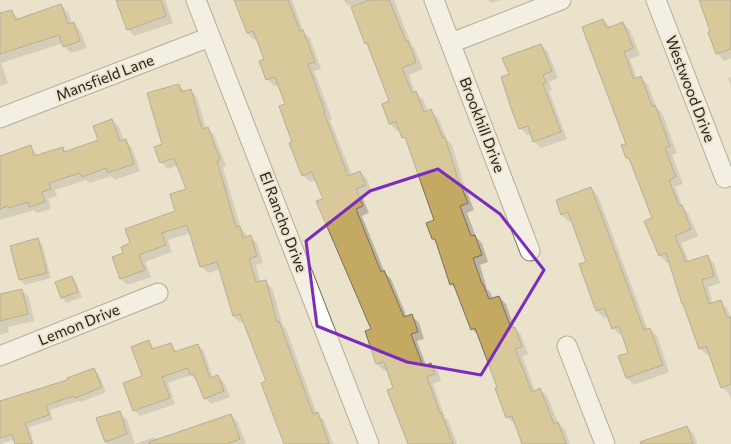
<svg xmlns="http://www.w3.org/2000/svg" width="731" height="444" font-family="Commissioner,sans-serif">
<rect width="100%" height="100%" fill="#eae2cb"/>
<path fill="#0003" d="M117,0H165L173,23L134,36L127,29Z
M238,0H292L304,33L310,38L321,69L314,71L332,119L330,120L352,175L360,172L367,179L372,192L362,196L369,213L362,216L385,273L391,279L407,317L412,316L419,323L424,339L417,341L426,365L431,364L438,371L441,381L433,384L445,418L448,420L457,444H409L395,388L388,369L384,371L377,364L366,332L373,330L324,199L316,180L310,182L303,175L293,143L286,105L279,85L274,86L267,79L266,60L257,38L254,40L247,33Z
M343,0H394L411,44L415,49L423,69L409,75L415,93L423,99L428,112L431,111L438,118L447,140L452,145L464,184L474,210L467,213L476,237L482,243L488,262L480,265L487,289L490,292L493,299L499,297L506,304L515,329L521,335L528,354L522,356L535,391L540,389L547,396L558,423L565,430L570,444H523L516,424H514L507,417L479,336L472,329L457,290L451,284L437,243L433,239L435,220L408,142L403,137L400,130L397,131L390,124L383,105L390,102L351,5L349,6Z
M488,0H500L491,3Z
M700,0H731V58L724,61L717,53L712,31Z
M61,5L68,12L72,23H73L80,30L87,48L71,53L64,46L63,43L1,63L8,83L0,86V14L11,11L19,19Z
M603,20L610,27L623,23L630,30L640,55L630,59L637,79L641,78L648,85L657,108L662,113L677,153L672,155L683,184L675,187L683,208L688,213L698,236L681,243L689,262L707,256L714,263L720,283L708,287L713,304L720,301L727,308L731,317V399L729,394L722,387L710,354L707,355L700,348L685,306L683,304L670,262L667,263L660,256L645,221L653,218L632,162L627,158V144Z
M541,45L548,52L558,78L549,82L552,90L549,91L567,139L541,148L534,141L532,134L527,135L520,128L510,75Z
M731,77V86L728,78Z
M179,85L185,92L190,90L197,97L206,129L208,128L214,135L226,166L223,168L241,229L246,234L247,237H250L257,243L263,263L256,265L260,282L265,281L272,288L283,326L286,329L317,414L324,420L333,444H285L268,381L244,321L240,323L233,316L220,269L208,273L201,266L191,233L168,240L172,252L145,262L151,277L127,285L121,279L124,254L131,244L176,212L187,190L178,165L168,169L161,162L163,145Z
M112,120L119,127L124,141H125L132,148L140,171L115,180L111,176L90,183L86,180L55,190L57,196L48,199L51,209L37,213L34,210L0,220V157L30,146L38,156L62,148L67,152L100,140Z
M591,188L598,196L648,330L650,329L657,336L669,372L634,385L627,378L630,354L623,334L620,335L613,328L608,316L604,318L597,311L588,262L572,220L569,222L562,215Z
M38,239L42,244L51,278L25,285L20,280L11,246Z
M72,277L76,282L82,297L67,303L62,298L57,282Z
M21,290L29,297L34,321L8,327L9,332L0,335V295Z
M148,341L155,349L171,344L177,352L198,345L204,351L213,378L218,376L224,382L230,397L211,404L205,398L197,381L191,375L168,383L175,404L140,416L134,410L143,377Z
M93,369L98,373L106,392L81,402L79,401L50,410L53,420L29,427L34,444H16L14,439L0,444V404L69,380Z
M119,412L127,420L135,444L154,437L157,440L231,415L238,423L246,444H107L98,419Z
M687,427L694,434L697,444H652Z"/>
<path fill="#c3a961" stroke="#78705d" d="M116,0H161L166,16L127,30Z
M234,0H288L300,31L303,30L315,62L308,64L325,112L324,113L348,176L360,171L366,185L356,189L363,206L356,209L381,272L384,270L404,317L412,314L418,332L411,334L423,366L431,363L435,374L427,377L440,413L441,412L453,444H408L387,390L393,388L384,362L376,364L365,331L371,329L316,201L323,199L312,172L302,176L289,143L292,142L279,106L285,104L275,77L266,80L259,61L264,59L253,31L247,33Z
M369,0H389L406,41H408L416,62L402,68L412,93L416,91L424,112L431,109L443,138L445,137L457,176L468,203L460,206L471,236L475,235L482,255L473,258L482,284H483L489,299L499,296L511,328L515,327L522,347L515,349L532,392L540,388L554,424L558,422L566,444H522L512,416L506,418L495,388L497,387L475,328L471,330L453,283L450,285L435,239H432L426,223L434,220L405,137L402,138L396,122L389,124L382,104L389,101L367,43L365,44L351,7Z
M699,0H731V49L716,54L708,32L710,31Z
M61,4L68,24L74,22L80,41L63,47L59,35L0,54V13L12,10L15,20Z
M603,19L607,28L623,22L633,48L624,52L634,79L641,76L652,106L655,105L670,146L665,148L676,177L669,180L679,206L682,205L691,229L675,236L686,262L708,255L714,276L702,280L709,304L721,300L727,318L731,317V384L721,388L706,346L699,349L683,304H682L666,253L659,256L644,221L652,218L629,158H626L621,145L626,144L582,27Z
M541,44L552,71L543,75L546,83L543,84L561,132L533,142L528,126L519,129L511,108L501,77L509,74L502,58Z
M179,84L181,92L191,89L202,129L208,127L220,160L217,161L236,227L240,226L243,238L251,235L257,256L249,259L256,282L266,280L277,322L279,321L313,414L318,412L329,444H284L261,383L266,381L240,314L233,316L217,262L200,267L187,225L162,233L166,245L139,255L145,270L120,279L112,257L123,253L121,247L130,243L125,229L175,211L170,194L186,189L174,158L160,163L154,147L162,144L147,93Z
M112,119L120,141L126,139L134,164L107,173L106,168L82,177L80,173L49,183L51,189L42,192L45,202L29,207L28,202L9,208L8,206L0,209V156L31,145L34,156L63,147L64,152L98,140L93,126Z
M591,187L644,330L650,328L663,365L626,378L618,356L628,353L619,326L612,329L604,308L596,311L579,264L586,262L580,245L568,212L561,215L556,200Z
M38,238L47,273L19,280L10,246Z
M72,276L78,292L61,298L55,282Z
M22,289L28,314L0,321V294Z
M149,340L152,349L171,343L174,352L198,344L210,378L218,375L224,391L204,399L194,374L190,375L188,368L162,377L170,398L133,411L123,383L142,376L131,347Z
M94,368L102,387L75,398L74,396L46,405L49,415L25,423L32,444H15L12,434L0,438V401L67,380V378Z
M120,411L127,434L105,442L96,418Z
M231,414L240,439L227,444H149V442Z
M687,426L693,444H641L640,442Z"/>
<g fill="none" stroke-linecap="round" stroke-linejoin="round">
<g stroke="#746d59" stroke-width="21">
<path id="street" d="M196,0L369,444
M434,0L530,251
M656,0L725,178
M451,43L561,0
M0,118L210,37
M567,346L605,444
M0,356L158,293"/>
</g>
<use href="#street" stroke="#fff" stroke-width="19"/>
</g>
<path d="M0 0H731V444H0ZM438,169L500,214L544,270L481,375L407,362L317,326L306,241L370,191Z" fill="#eae2cb" fill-opacity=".55" fill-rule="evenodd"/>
<path fill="none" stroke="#7b2cbf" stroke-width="3" stroke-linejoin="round" d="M438,169L500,214L544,270L481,375L407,362L317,326L306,241L370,191Z"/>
<g text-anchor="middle" stroke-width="3.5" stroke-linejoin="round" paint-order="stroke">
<g font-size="15" fill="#221f17" stroke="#eae2cb">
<text transform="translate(105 78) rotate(-21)" y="5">Mansfield Lane</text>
<text transform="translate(690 89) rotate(69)" y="5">Westwood Drive</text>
<text transform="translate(482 125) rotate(69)" y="5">Brookhill Drive</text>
<text transform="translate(283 222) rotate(69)" y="5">El Rancho Drive</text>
<text transform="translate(79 325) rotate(-22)" y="5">Lemon Drive</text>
</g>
</g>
</svg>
